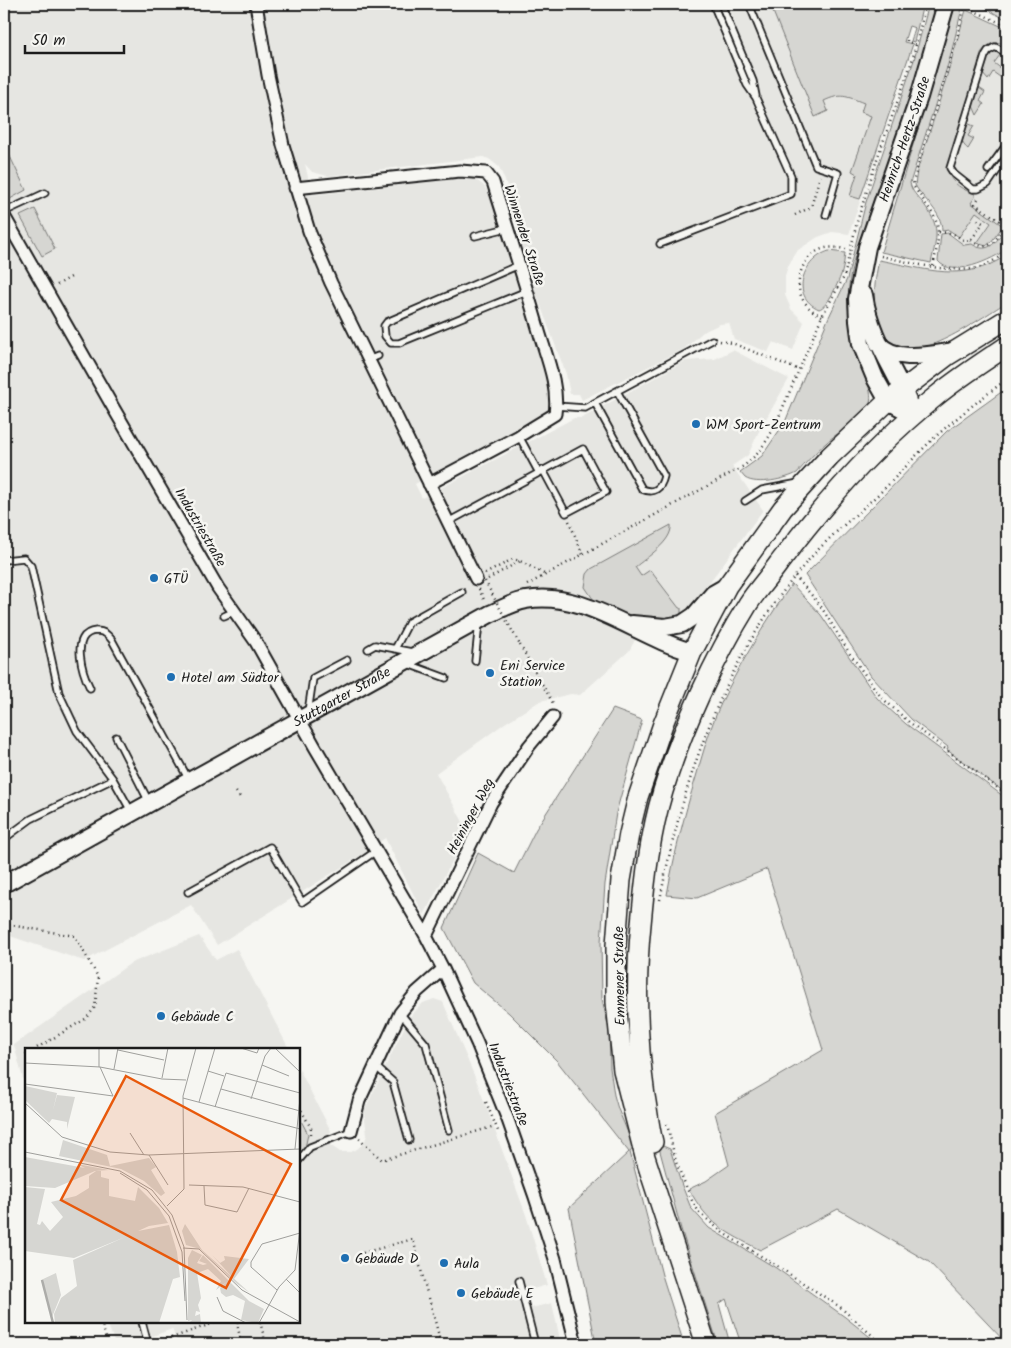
<svg xmlns="http://www.w3.org/2000/svg" width="1011" height="1348" font-family="Kalam,sans-serif">
<rect width="100%" height="100%" fill="#f6f6f2"/>
<filter id="ink" filterUnits="userSpaceOnUse"><feTurbulence type="fractalNoise" baseFrequency=".02" numOctaves="2"/><feDisplacementMap in="SourceGraphic" scale="10" xChannelSelector="R" yChannelSelector="G"/><feConvolveMatrix kernelMatrix="1 2 1 2 8 2 1 2 1" color-interpolation-filters="sRGB"/></filter>
<g filter="url(#ink)">
<path fill="#e6e6e2" fill-rule="evenodd" d="M4,4H923L917,28L909,26L904,42L913,44L849,234L832,232L818,237L798,250L788,266L785,276V295L791,309L804,322L793,350L773,342L768,352L734,339L729,323L720,324L703,332L684,349L582,400L579,394H570L566,374L537,296L523,304L552,397L548,410L536,419L415,484L422,498L574,418H582L685,361L715,359L733,350L789,379L760,429L748,455L732,466L763,510L689,610L672,618L646,620L629,651L580,695L571,694L540,701L505,723L436,773L468,831L424,915L385,838L363,854L217,945L191,905L84,961L4,934ZM483,157L489,159L499,167L506,183L522,238L507,250L490,195L484,186L476,180L461,178L312,195L305,164L312,172L328,176ZM657,549L635,567L641,577L650,570L679,609L672,617L650,619L602,605L593,599L588,594L585,581L587,574L591,569Z
M994,42L1007,45V227L991,223L977,243L964,245L959,241V237L975,212L971,202L975,198L973,193L968,192L956,184L949,177L948,171L981,53L989,44Z
M199,936L216,960L237,949L289,1049H26V1090L14,1045L131,963Z
M434,999L443,1002L477,1082L526,1215L547,1285L526,1291L531,1308L552,1303L561,1344H178L172,1329L142,1340L115,1344L107,1322H299V1069L331,1131L327,1139L330,1145L340,1152H351L357,1149L364,1143L367,1135L364,1111L404,1028L410,1016L423,1003Z"/>
<path fill="#d6d6d2" stroke="#797977" d="M770,4H923L914,42L911,41L915,28L909,26L904,42L913,44L860,199L850,196L857,174L852,171L871,116L861,112L864,103C846,96 841,93 824,101L828,111L815,117Z
M929,4H939C924,64 904,123 883,181C871,214 856,242 850,278C846,302 849,329 855,353C859,366 874,389 870,403C864,422 839,430 826,443C815,452 806,463 797,473C786,479 757,486 745,478C743,476 742,474 740,472L762,456L785,422L828,319L847,279L866,202L914,60Z
M955,4H963L950,58L910,183C912,192 917,196 923,203C941,227 937,236 931,263L881,252Z
M977,4H1007V20Z
M966,10L1007,29V45C996,40 988,43 981,53L948,171C951,184 964,190 975,194V197L971,203L1003,226L991,242L986,246L977,243L991,223L976,212L959,237L949,230L942,231C942,211 924,201 915,185L917,171L938,106Z
M993,50L1000,55L994,63L1007,73V82L993,72L988,80L982,73L988,55Z
M979,88L985,92L980,101L984,104L977,115L973,106L977,89Z
M967,123L974,126L968,136L974,139L968,149C958,141 962,134 967,123Z
M4,144L26,190L10,199L4,188Z
M35,209L55,249L42,256L20,216Z
M1007,227V249C993,259 952,279 938,261L941,234L948,233L964,245L972,244C989,256 998,239 1007,227Z
M829,251L845,253C844,260 844,265 842,272C839,281 828,307 819,309C789,296 803,259 829,251Z
M1007,255V302C985,315 919,364 894,346C888,342 885,336 882,331C871,308 874,284 879,260C927,269 964,284 1007,255Z
M1007,388V794L947,750L948,747L912,720L871,676L805,575L947,431Z
M671,525C673,541 646,558 635,567L641,576L650,570L679,608H681V614L672,617L650,619L635,616L619,612L593,599L585,587L587,574L591,569Z
M792,584L821,615L877,698L906,724L1007,799V1344L929,1262L838,1209L760,1250C726,1232 708,1225 689,1189L706,1181L729,1165L715,1113L823,1050L767,869L697,898L667,895C674,855 684,816 696,777C704,748 713,718 727,691C746,654 768,618 792,584Z
M613,709L642,720L616,813L605,884L601,942L602,999L609,1029L610,1068L614,1095L618,1109L634,1147L630,1152L662,1275L684,1344H596L569,1208L629,1152L557,1061L509,1013L473,983L444,928L478,853L514,873L536,829Z
M299,1117L308,1134L305,1148L299,1155Z
M658,1144L670,1149L681,1183L691,1208L709,1228L776,1268L845,1317L879,1344H741L726,1299L719,1304L730,1344H718L681,1229Z"/>
<g fill="none" stroke-linecap="round" stroke-linejoin="round">
<g stroke="#1c1c1c" stroke-width="9">
<path id="lane" d="M721,4L753,81L756,96
M749,4L816,166L838,173L826,215
M1007,53L995,47L988,51L985,56L950,168L954,174L973,189H978L988,184L1007,156
M988,170L1007,144
M4,212L45,193
M475,236L507,228
M660,244L791,194V176L756,98L747,85L713,4
M519,265L387,322L384,326L385,336L391,343H399L527,291
M368,360L378,356
M595,403L642,489C654,494 661,489 664,476L617,391
M556,406L585,408L712,340
M519,436L539,473
M745,501L762,490L799,483
M448,522L583,449L606,492L566,513L543,470
M4,560L24,558L31,566L59,693L77,731L113,779L131,811
M224,616L235,611
M368,649L375,645L412,652
M395,649L409,622L462,592
M475,661L479,623
M408,664L446,678
M90,688C83,674 69,633 96,631C104,631 107,634 112,640L189,780
M308,712L313,678L347,660
M116,737L149,802
M4,839L31,819L113,779
M188,892L270,847L302,902L376,851
M400,1013L426,1044L449,1130
M374,1065L393,1082L409,1140
M299,1160L310,1147L351,1131
M519,1281L535,1344
M142,1322L148,1344"/>
</g>
<g stroke="#1c1c1c" stroke-width="15">
<path id="street" d="M256,4L268,75L283,145L309,231L331,283L476,579
M295,188L460,171L486,173L493,182C508,231 524,279 538,328C546,356 559,385 555,414L519,436L429,484
M4,216L114,409L218,588L256,642L315,747L426,936L443,969L477,1043L508,1120L535,1197L555,1259L576,1344
M426,936L491,803L529,746L553,717
M351,1131L359,1101L400,1013L417,992L443,969"/>
</g>
<g stroke="#1c1c1c" stroke-width="20">
<g id="secondary">
<path d="M864,295C870,336 892,365 908,401"/>
<path d="M878,343C895,364 932,354 955,351"/>
<path id="s1" d="M914,415L888,401L875,378L861,344L858,321L857,299L867,247L919,97L946,4"/>
<path d="M632,624L665,627L682,624L694,616L713,594L727,586"/>
<path id="s2" d="M4,884L490,614C502,609 513,602 526,600C584,589 638,638 692,652"/>
</g>
</g>
<g stroke="#1c1c1c" stroke-width="22">
<path id="primary" d="M653,1142C649,1127 648,1112 645,1096C637,1039 635,982 641,924C645,879 650,834 663,791C682,729 714,659 748,604C757,590 769,577 779,563C824,503 876,444 935,397C958,378 983,362 1007,346
M706,1344L645,1157L623,1070L616,1002V945L621,880L629,834L638,797L663,724L692,652L727,586L783,508L830,456L888,401L947,356L1007,319"/>
</g>
<path stroke="#1c1c1c" stroke-width="2.5" stroke-dasharray="1 4" stroke-linecap="butt" d="M964,6L1007,26
M907,40V42L917,44
M978,199L975,204L1007,226
M795,215L811,207L820,176
M939,232C943,233 948,232 951,233C959,236 962,242 971,240L983,223L974,218
M971,240C989,255 995,240 1005,226
M881,256C908,262 951,274 977,268C988,265 998,258 1007,252
M933,266C943,222 939,222 914,187L913,182L957,38L965,4
M57,285L71,277L72,279
M822,316C816,313 810,310 806,304C791,287 801,256 822,249C831,246 838,248 846,249
M720,341L732,343L799,370
M569,521L583,555
M485,574L513,559L520,561L546,575
M795,576L820,605L850,654L881,697L909,722L1007,795
M488,579L520,561
M527,585L744,466L758,453L769,437L778,419L822,316L844,277L857,222L878,156L912,61L926,4
M479,589L485,602
M520,645L554,705
M236,792L240,797
M660,900C683,779 724,658 806,563C830,535 859,513 886,487C902,471 917,454 933,439C957,417 982,398 1007,379
M4,924L75,936L98,977L95,1007L87,1018L35,1049
M26,1054V1059
M486,1102L498,1131
M299,1106L311,1128V1138
M667,1124L676,1162L693,1203L700,1213L723,1233L777,1266L840,1307L882,1344
M359,1138L382,1160L495,1126
M363,1253L413,1239L427,1293
M429,1298L441,1344
M101,1322L108,1344
M237,1322L241,1344
M260,1322L266,1344
M157,1343L217,1322"/>
<use href="#lane" stroke="#f6f6f2" stroke-width="5.5"/>
<use href="#street" stroke="#f6f6f2" stroke-width="11"/>
<use href="#secondary" stroke="#f6f6f2" stroke-width="16"/>
<use href="#primary" stroke="#f6f6f2" stroke-width="19"/>
<path stroke="#1c1c1c" stroke-width="2.5" stroke-dasharray="1 4" stroke-linecap="butt" d="M485,581L520,645"/>
</g>
</g>
<g fill="#1f6fb2" stroke="#f6f6f2" stroke-width="2">
<circle cx="696" cy="424" r="5"/>
<circle cx="154" cy="578" r="5"/>
<circle cx="490" cy="673" r="5"/>
<circle cx="171" cy="677" r="5"/>
<circle cx="161" cy="1016" r="5"/>
<circle cx="345" cy="1258" r="5"/>
<circle cx="444" cy="1263" r="5"/>
<circle cx="461" cy="1293" r="5"/>
</g>
<g text-anchor="middle" stroke-width="5" stroke-linejoin="round" paint-order="stroke">
<g font-size="14" fill="#1c1c1c" stroke="#f6f6f2">
<text dy="5" stroke="none"><textPath href="#s1" startOffset="305">Heinrich-Hertz-Straße</textPath></text>
<text transform="translate(525 235) rotate(72)" y="5">Winnender Straße</text>
<text transform="translate(201 527) rotate(60)" y="5">Industriestraße</text>
<text dy="5" stroke="none"><textPath href="#s2" startOffset="386">Stuttgarter Straße</textPath></text>
<text transform="translate(470 816) rotate(-62)" y="5">Heininger Weg</text>
<text transform="translate(619 976) rotate(-91)" y="5">Emmener Straße</text>
<text transform="translate(509 1084) rotate(69)" y="5">Industriestraße</text>
</g>
<g font-size="14" fill="#1c1c1c" stroke="#f6f6f2" text-anchor="start">
<text x="706" y="429">WM Sport-Zentrum</text>
<text x="164" y="583">GTÜ</text>
<text x="500" y="670">Eni Service<tspan x="500" dy="16">Station</tspan></text>
<text x="181" y="682">Hotel am Südtor</text>
<text x="171" y="1021">Gebäude C</text>
<text x="355" y="1263">Gebäude D</text>
<text x="454" y="1268">Aula</text>
<text x="471" y="1298">Gebäude E</text>
</g>
</g>
<g transform="translate(25 1048)">
<rect width="275" height="275" fill="#f6f6f2"/>
<path d="M0,38L32,45L28,62L32,47L50,49L42,81V74L27,71L24,75L0,52ZM38,92L82,107L85,118L124,110L131,119L126,122L140,145L136,148L119,133L96,121L34,108ZM0,109L60,120L52,116L84,122L70,123L30,140L0,138ZM71,123H76V129L84,131V148L110,153L113,139L134,160L143,175L124,178L113,183L144,177L152,204L155,229L148,231L134,275H30L29,266L36,250L52,238L48,212L100,189L49,210L0,203V139L20,141L12,176L15,177L17,173L25,183L38,169L26,154L51,148L64,140V128ZM160,176L177,202L225,245L212,236L175,201L161,197L157,183ZM167,202L177,207L172,215L178,217L182,216L174,213L178,207L224,253L239,261L233,275L216,272L220,253L208,247L201,249L196,245L195,240L203,233L191,242L196,233L183,221L172,225L176,250L173,257L175,264L171,263L170,268L175,266L176,275H164L167,272L163,273V210ZM187,207L195,215L200,212L199,208L224,211L209,231ZM31,225L36,247L27,269L16,232Z" fill="#d6d6d2"/>
<path fill="none" stroke="#acaca9" stroke-width="2.5" d="M17,232L28,275"/>
<path fill="none" stroke="#9f9f9c" stroke-width="1" d="M216,0L232,5L234,0M250,0L275,24M93,2L139,12M0,15L75,19L137,31L161,32M237,17L264,28M74,19V0M89,21L93,0M183,23L199,28M137,30L143,0M0,36L88,48L75,19M196,41L275,63M158,50L275,81M226,51L240,8L246,0M174,54L190,0M0,55L37,89L85,104L124,107L275,101M190,59L201,25L275,45M105,85L119,107M270,101L275,50M0,104L95,123L127,142L147,167L159,199L162,272M124,107L143,137M95,125L122,142L144,168L157,204L160,253M164,137L218,139L275,154M179,138L180,157L212,164L224,140M142,158L159,141L158,48L171,0M158,200L174,201L217,242L275,274M261,231L275,245M252,242L226,219V214L237,196L275,185M192,249L198,263L221,275M234,275L254,239L270,222L275,181"/>
<path fill="#e8590c" fill-opacity="0.15" stroke="#e8590c" stroke-width="2.5" d="M101,28L266,116L201,240L36,152Z"/>
<rect width="275" height="275" fill="none" stroke="#1c1c1c" stroke-width="2.5"/>
</g>
<rect width="1011" height="1348" fill="none" stroke="#f6f6f2" stroke-width="20"/>
<rect x="10" y="10" width="991" height="1328" fill="none" stroke="#1c1c1c" stroke-width="2" filter="url(#ink)"/>
<path d="M25 45v8h99v-8" fill="none" stroke="#1c1c1c" stroke-width="2.5"/>
<text x="32" y="45" font-size="15" fill="#1c1c1c" stroke="#f6f6f2" stroke-width="4" paint-order="stroke">50 m</text>
</svg>
